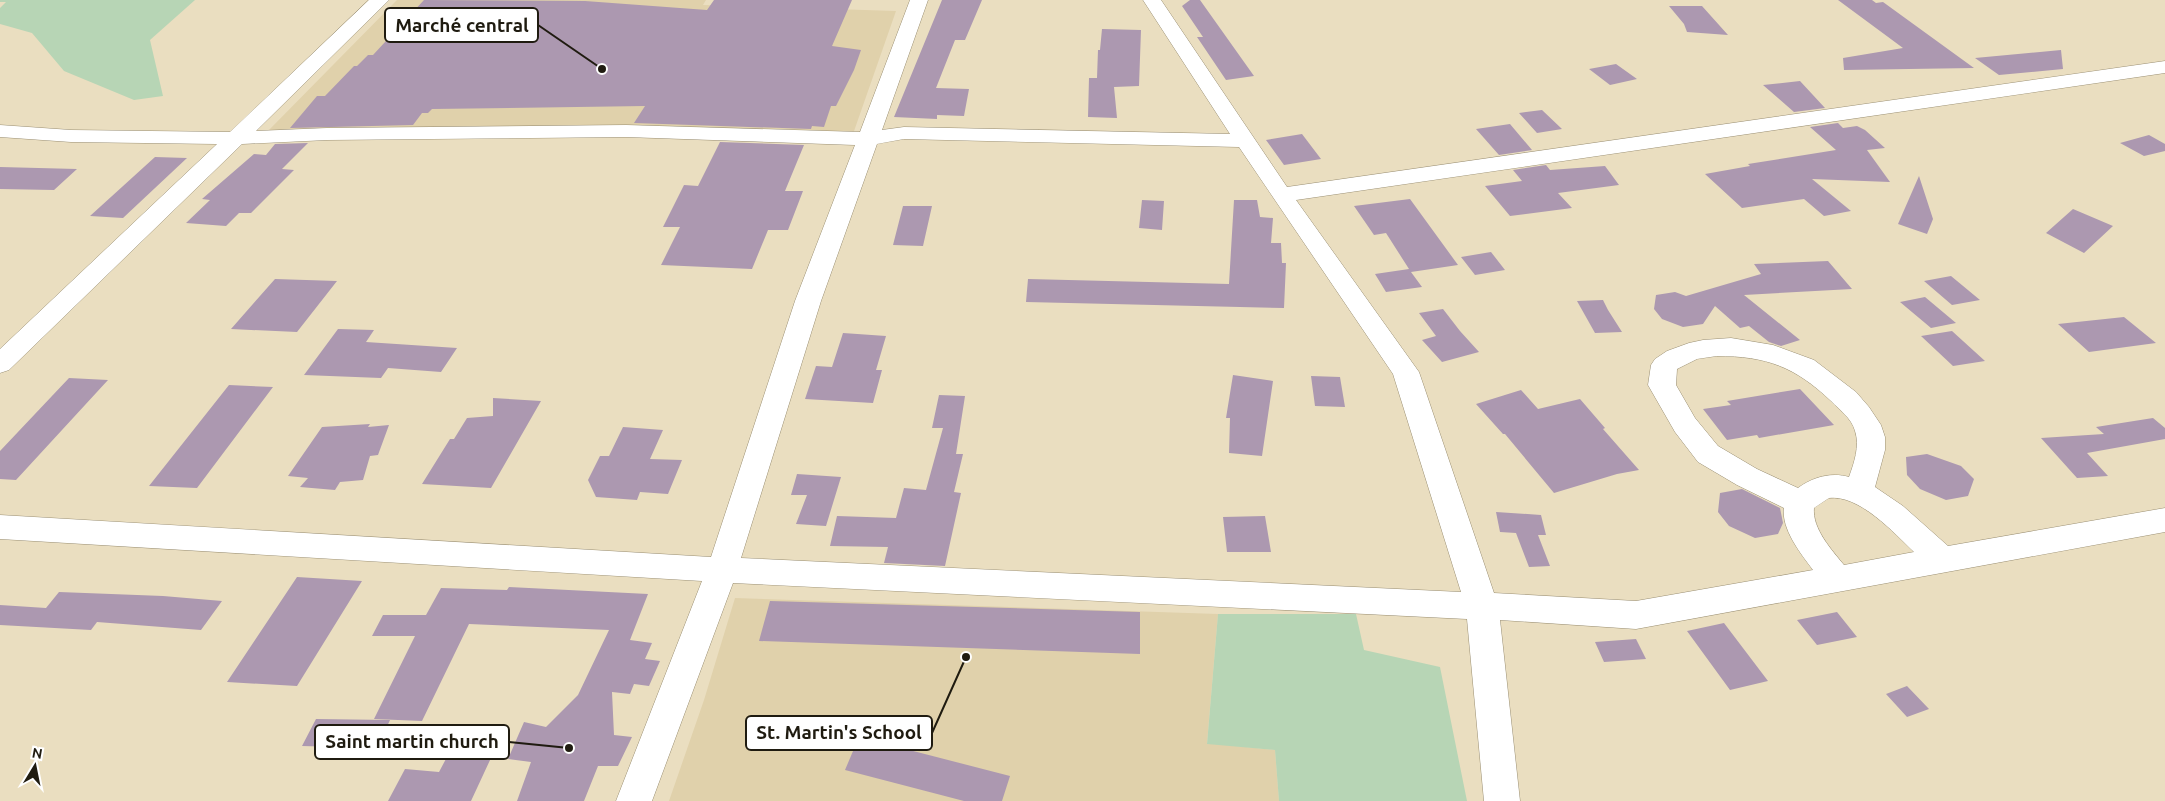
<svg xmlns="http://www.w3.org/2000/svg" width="2165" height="801" font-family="Ubuntu,sans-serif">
<rect width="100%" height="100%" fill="#eadec0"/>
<path fill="#e0d1ab" d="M397,0H706L703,5L896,11L853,134L267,132Z
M735,598L1218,614L1207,743L1275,750L1279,801H669L704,700Z"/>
<path fill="#b7d5b5" d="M0,0H195L150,40L163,96L134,100L64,71L32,33L0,24V8L6,2H0Z
M1218,614H1356L1364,650L1440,667L1467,801H1279L1275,750L1207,744Z"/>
<path fill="#ac98b0" d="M424,0L585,1L707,10L714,0H852L832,46L861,50L854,70L836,106H831L824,127L812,126L811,129L634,123L645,106L432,109L428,113H422L413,125L290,128L317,96H325L354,66H357L368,55H373Z
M942,0H982L965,40H955L936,88L969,89L964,116L937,115V119L894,117Z
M1190,0H1200L1254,76L1226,80L1197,37H1203L1182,6Z
M1838,0H1872L1876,3L1883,2L1974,68L1844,70L1843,58L1903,48Z
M1669,6H1702L1728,35L1687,32L1684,24Z
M1102,29L1141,30L1139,86L1114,87L1117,118L1088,117L1089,78H1097L1098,50H1100Z
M2061,50L2063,69L1999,75L1975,58Z
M1616,64L1637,79L1610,85L1589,69Z
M1800,81L1825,108L1794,112L1763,85Z
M1542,110L1562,129L1537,133L1519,113Z
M1838,123L1843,128L1857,126L1865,130L1885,148L1867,150L1890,182L1812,179L1851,211L1824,216L1804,199L1742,208L1705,174L1750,166L1748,164L1836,150L1810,127Z
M1510,124L1532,150L1499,155L1476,129Z
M1302,134L1321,159L1284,165L1266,140Z
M2149,135L2165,144V151L2144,156L2120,143Z
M720,142L804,145L785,191H803L788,230H768L752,269L661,265L680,227H663L684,185L698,186Z
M308,143L282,169L294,170L251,213H239L226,226L186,223L210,200L202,199L254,154L266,155L275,144Z
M155,157L187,158L123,218L90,216Z
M1546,165L1550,170L1605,166L1619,185L1558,193L1572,208L1510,216L1485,186L1522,181L1513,170Z
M0,167L77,169L54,190L0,189Z
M1919,176L1933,219L1927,234L1898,224Z
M1410,199L1458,265L1411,272L1422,287L1386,292L1375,274L1409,269L1386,233L1374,235L1354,206Z
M1142,200L1164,201L1162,230L1139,228Z
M1234,200H1257L1260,217L1273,218L1271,243H1281L1282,263H1286L1284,308L1026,302L1028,279L1229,284Z
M903,206H932L923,246L893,245Z
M2073,209L2113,226L2084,253L2046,233Z
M1491,252L1505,270L1475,275L1461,257Z
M1828,261L1852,289L1744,295L1800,340L1781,346L1769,342L1749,326L1740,328L1715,306L1703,324L1683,327L1662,319L1654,309L1656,295L1675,292L1686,296L1761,274L1754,264Z
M1951,276L1980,300L1952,305L1924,281Z
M275,279L337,281L297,332L231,329Z
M1925,297L1956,323L1931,328L1900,302Z
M1603,300L1608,310L1622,332L1595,333L1577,301Z
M1443,309L1460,331L1479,352L1442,362L1422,340L1436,336L1419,313Z
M2124,317L2156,343L2089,352L2058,324Z
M338,329L374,330L366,342L457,348L441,372L388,368L381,378L304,375Z
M1952,331L1985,361L1953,366L1921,336Z
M843,333L886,336L876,370H882L873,403L805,399L816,366L832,367Z
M1233,375L1273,381L1262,456L1229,453L1230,418H1226Z
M1311,376L1340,377L1345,407L1315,406Z
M69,378L108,380L16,480L0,479V451Z
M229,385L273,387L197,488L149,486Z
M1800,389L1834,425L1759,438L1757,435L1727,440L1703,409L1731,405L1727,401Z
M1521,390L1538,409L1580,399L1605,428L1603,429L1639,470L1617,474L1554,493L1505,434H1503L1476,404Z
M939,395L965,396L956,454H963L954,492L961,493L945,566L884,563L888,547L830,546L837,516L896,518L904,488L926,490L943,428H932Z
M493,398L541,401L491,488L422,484L450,439H454L467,418L493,416Z
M2153,418L2165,428V439L2087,453L2108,476L2077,478L2041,438L2104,434L2096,427Z
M370,424L368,427L389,425L378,455L370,456L363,480L340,482L335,490L300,487L308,478L288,476L322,427Z
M623,427L663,430L650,459L682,460L668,494L640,492L637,500L596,497L588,480L600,456H609Z
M1927,454L1961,466L1974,479L1968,496L1946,500L1920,489L1907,475L1906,457Z
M797,474L841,477L826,526L796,524L807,495H791Z
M1742,489L1780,508L1783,523L1778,534L1755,538L1729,526L1718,512L1720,493Z
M1496,512L1541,515L1546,535H1538L1550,566L1529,567L1516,533L1500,532Z
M1265,516L1271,552H1227L1223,517Z
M297,577L362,581L297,686L227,682Z
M509,587L648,594L630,640L652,643L645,659L660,661L649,686L634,684L630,694L612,692L614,735L632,737L618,766H598L584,801H517L531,762L508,759L524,722L546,727L578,695L609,630L469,624L422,721L374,719L415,636H372L383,615H426L441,588L507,590Z
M59,592L163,596L222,601L201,630L97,622L91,630L0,625V605L46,608Z
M770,601L1140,612V654L759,641Z
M1837,612L1857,637L1817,645L1797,620Z
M1724,623L1768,681L1730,690L1687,631Z
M1636,639L1646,659L1604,662L1595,642Z
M1907,686L1929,709L1907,717L1886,694Z
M316,719L390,720L377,748L302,746Z
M859,737L1010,776L1002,801H964L845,770Z
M456,740L497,745L471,801H388L405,769L439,772Z"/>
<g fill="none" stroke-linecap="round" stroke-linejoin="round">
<g stroke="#9a8f73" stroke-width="1">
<path id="minor" d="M369,0H389L256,131L327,128L626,125L860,132L910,0H928L882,130L904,127L1230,134L1143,0H1161L1287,187L2165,61V73L1296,200L1419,372L1494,593L1636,601L1813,570C1801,554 1781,529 1784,508L1737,485L1698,462L1675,432L1648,385L1651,365L1655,359L1667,351L1689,343L1703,340L1731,338L1773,345L1814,360L1856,392L1869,407L1881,425L1885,437V450L1875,487L1903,506L1948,546L2165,508V532L1636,629L1500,620L1520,801H1484L1467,619L733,583L652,801H616L702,581L0,539V515L711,557L795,301L855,145L626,137L327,140L242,144L9,370L0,373V349L217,144L71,142L0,137V125L71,130L230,132ZM904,139L1239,147L1393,374L1461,592L741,558L821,301L877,144ZM1717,356C1767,356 1795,367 1831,401C1840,410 1852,419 1855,431C1860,446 1854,463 1849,477C1831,472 1813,477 1798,488L1757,469L1718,446L1695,418L1676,385L1677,369L1697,359ZM1829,498C1859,494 1894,533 1914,552L1844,565C1832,550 1812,529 1814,508Z"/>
</g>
<use href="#minor" fill="#fff" fill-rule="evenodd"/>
</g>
<path fill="none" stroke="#1f1b10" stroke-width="2" d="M602 69L538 25M966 657L932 733M569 748L509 742"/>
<g fill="#1f1b10" stroke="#fff" stroke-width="2">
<circle cx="602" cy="69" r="5"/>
<circle cx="966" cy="657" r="5"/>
<circle cx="569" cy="748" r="5"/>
</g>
<g fill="#fff" stroke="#1f1b10" stroke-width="2">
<rect x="385" y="8" width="153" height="34" rx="5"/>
<rect x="746" y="716" width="186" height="34" rx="5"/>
<rect x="315" y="725" width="194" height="34" rx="5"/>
</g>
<g font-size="19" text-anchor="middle" font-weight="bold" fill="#1f1b10">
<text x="462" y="32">Marché central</text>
<text x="839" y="739">St. Martin's School</text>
<text x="412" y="748">Saint martin church</text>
</g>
<g transform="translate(35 766) rotate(10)" stroke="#ffffff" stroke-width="4" paint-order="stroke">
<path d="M0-4L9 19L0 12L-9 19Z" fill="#1f1b10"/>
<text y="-8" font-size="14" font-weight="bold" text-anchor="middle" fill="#1f1b10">N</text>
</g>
</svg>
